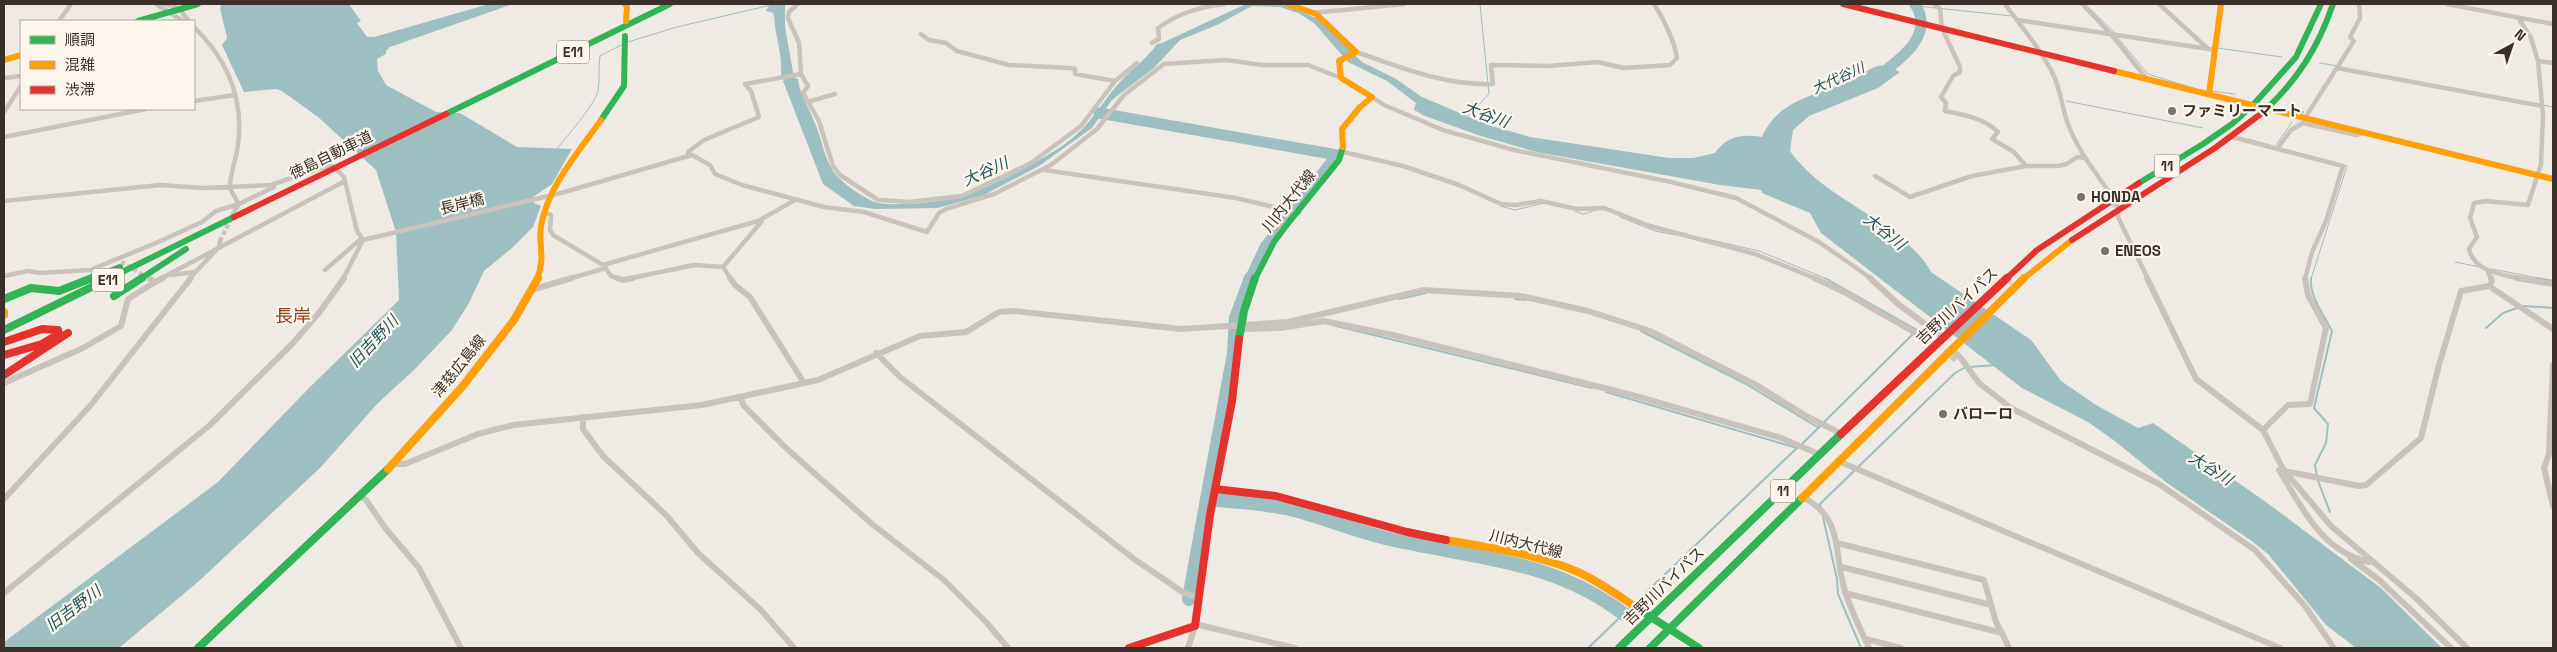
<svg xmlns="http://www.w3.org/2000/svg" width="2557" height="652" font-family="'Space Grotesk','Noto Sans JP',sans-serif">
<rect width="100%" height="100%" fill="#efebe4"/>
<path fill="#9ebfc2" d="M222,4H349L361,21L357,23L367,37H374L489,4H513L390,47L386,51V54L377,59L378,71L386,85L436,112L460,113L517,147L572,149L552,184L533,197L534,203L541,206L533,227L512,248L484,271L469,303L452,330L415,369L378,403L320,468L199,581L119,648H4V642L218,482L310,387L399,300L396,232L376,170L318,117L282,91L276,89L244,92L222,45L227,38L220,8Z
M770,4H785V27L794,77L798,79C800,95 808,106 814,121C823,140 824,164 840,179C848,187 864,198 875,202C884,205 895,204 905,204C954,203 987,189 1030,165C1046,156 1063,147 1077,134C1094,119 1105,98 1120,82C1132,68 1147,59 1157,44L1162,43L1246,4H1284L1318,19L1362,62L1396,79L1422,97L1488,125L1530,137L1669,158H1693L1715,153C1727,136 1742,134 1762,137C1777,100 1817,95 1851,81C1860,77 1869,68 1878,66C1886,64 1893,69 1900,72L1878,88L1809,116L1793,130L1790,151C1819,192 1870,210 1907,243C1917,253 1925,260 1931,272L2031,340L2061,381L2096,405L2138,428L2153,423L2270,505L2381,588L2442,648H2356L2326,625L2268,554L2253,542L2167,483L2112,439L2088,422L2022,388L1821,233L1810,213L1762,193L1761,190L1720,185L1536,152L1481,136L1425,116L1414,110L1416,103L1387,81L1348,62L1314,23L1298,13L1280,7L1252,6L1217,25L1180,40L1154,68L1112,100L1092,128L1039,166L984,195L938,208L875,209L854,206L823,184L783,81L785,79L781,76C783,56 775,36 774,16L773,13L766,11Z"/>
<g fill="none" stroke-linecap="round" stroke-linejoin="round">
<path stroke="#9ebfc2" stroke-width="1" d="M2085,4L2115,33
M1917,6L2012,16
M2116,36L2148,74L2193,88
M628,42L677,27L771,5
M2217,48L2282,57
M2320,63L2337,66
M2212,91L2235,94
M2066,101L2203,128
M2289,103L2304,112L2301,114
M2543,105L2553,107
M1467,117L1489,94L1480,4
M2248,139L2277,147
M2276,145L2292,122
M555,151C564,140 596,103 598,91C600,80 598,67 600,56L623,44
M1500,206L1515,210L1544,203
M1575,211L1583,214L1597,210
M1620,217L1655,231L1675,235
M1702,238L1759,251L1827,279
M2455,262L2480,267
M2492,269L2543,279
M2311,279L2347,166L2344,165"/>
<path stroke="#9ebfc2" stroke-width="2" d="M2311,278C2309,296 2324,315 2332,331L2314,408L2328,424L2326,443L2315,465L2317,476
M2537,278L2553,281
M1399,299L1426,293
M1515,299L1526,300
M2524,306L2553,308
M1332,325L1592,388
M2486,328L2503,313L2517,308
M1641,331L1746,384L1819,428
M1969,367L1996,365
M1606,392L1797,448
M1802,444L1917,330L1825,278
M2318,481L2330,512
M1821,508L1820,504L1955,373L1964,368
M1823,517L1837,579L1838,594L1861,648
M1635,603L1798,447
M1588,648L1632,606"/>
<path stroke="#9ebfc2" stroke-width="11" d="M1878,76C1901,59 1935,35 1915,4
M1099,113L1337,155L1265,247L1250,279"/>
<path stroke="#9ebfc2" stroke-width="14" d="M1251,278L1236,318L1234,353L1207,499C1235,502 1266,503 1294,510C1329,519 1363,534 1399,541C1482,559 1554,561 1624,614
M1189,599L1207,499"/>
<path stroke="#cbc6bf" stroke-width="4.5" stroke-dasharray="4.5 2.5" stroke-linecap="butt" d="M220,241L235,210
M121,262L145,276"/>
<path stroke="#cbc6bf" stroke-width="6" stroke-dasharray="6 3" stroke-linecap="butt" d="M1944,351L1958,361"/>
<path stroke="#c9c3bc" stroke-width="4.5" d="M156,4L183,21
M164,4L176,7
M798,4L789,12L788,18L799,43L801,74L808,86L803,93L819,121L833,166L840,175L878,200L909,202L962,196L1031,163L1081,126L1115,81
M1934,4L1940,9L1942,28L1960,67V72L1953,76L1941,97L1946,103L1945,111C1964,115 1984,118 1998,132L1992,139L2014,152L2026,166
M2005,4C2020,25 2039,47 2051,70C2061,87 2061,106 2068,124C2078,151 2096,173 2112,196L2109,201L2120,208L2117,215L2148,279
M2082,4L2111,34L2146,78
M2159,4L2207,48
M2447,4L2553,24
M181,11L189,21
M1312,13L1404,4
M2519,19L2531,38L2538,61L2543,115L2541,164L2528,205L2486,201L2474,203L2470,218L2477,237L2469,249C2474,272 2503,275 2523,279
M2018,20L2215,50
M59,21L71,4
M194,27C227,59 244,98 238,145C237,155 229,179 230,187C231,192 236,199 239,204L235,210
M921,34L929,40L946,43L957,51L1009,65L1070,68L1075,69V74L1115,81L1137,63
M1152,43L1159,39L1158,28C1179,13 1199,7 1224,4
M1356,52C1401,67 1445,86 1493,84L1491,65L1548,66L1598,62L1623,68L1670,65L1677,58C1674,39 1664,20 1654,4
M2538,61L2553,63
M2337,68L2542,106
M4,78L21,76
M1372,97L1384,105L1443,130L1514,150L1671,182L1736,198L1819,242L1872,279
M194,101L235,95
M807,102L835,94
M4,112L21,86
M2305,118L2354,41L2350,37L2360,18L2359,4
M4,137L146,109
M2232,137L2343,166L2326,221L2312,252L2305,279
M2277,149L2291,130L2303,123L2356,135L2362,133
M1343,152L1403,166L1459,185L1501,204L1516,205L1541,201L1577,209L1604,208L1650,226L1755,254L1817,279
M688,156V152L704,140L759,117L751,91L745,84L801,74
M1044,170L1236,198L1299,213
M1875,176L1910,197L1972,176L2026,166H2058L2067,164L2077,157L2085,158
M4,201L160,185L202,188L271,185L320,168L333,166L344,177L357,231L363,240L561,193L692,155L710,165L715,174L742,185L824,207L864,212L927,232L939,213L946,209L994,194L1051,165L1097,129L1124,95L1164,64L1226,60L1262,65H1308L1341,78
M546,213L551,215L550,230L553,235L603,265L758,221L797,199
M603,265L611,276L620,279
M325,270L362,238
M2488,272L2491,279
M172,275L194,272
M4,276L28,271L40,273L90,270L156,243L202,222L216,211L239,204L274,187
M160,279L345,181
M189,279L219,247L220,241
M343,279L363,240
M568,279L606,268
M627,279L694,265L723,267
M731,279L723,267L762,221"/>
<path stroke="#c9c3bc" stroke-width="6" d="M617,278L623,280L633,278
M730,278L735,285L750,297L804,383
M1814,278L1844,292L1924,338
M1870,278L1898,304L1943,337
M2147,278L2196,379L2263,430L2283,469L2331,526L2417,599L2467,648
M2516,278L2553,284
M150,279L155,282L163,278
M2489,286L2492,281L2491,278
M531,290L572,278
M1241,329L1281,328L1324,321L1393,335L1632,395L1781,438L1821,455
M1951,349L1960,357L1979,383L2011,408L2159,484L2255,550L2305,606L2334,648
M876,353L900,377L1134,559L1184,593L1197,597
M2553,365L2549,454L2544,468L2553,506
M4,383L83,348L121,326L128,299L155,282
M741,397L743,405L787,449L872,524L944,580L987,623L1008,648
M583,417V429L603,456L667,516L698,553L760,609L794,648
M2263,430L2288,405L2310,404L2326,328L2308,295L2305,278
M1838,461L2280,648
M393,464H405L478,434L513,425L702,405L818,380L920,336L966,332L999,312L1014,311L1181,329L1288,322L1424,290L1521,296L1588,311L1650,331L1758,386L1806,416L1842,434
M360,496L366,500L386,529L419,568L461,648
M1802,497C1847,519 1832,556 1846,594C1852,613 1861,630 1869,648
M4,499L90,406L191,278
M1837,543L1984,580L1996,622L2002,633
M2351,559L2378,579L2451,648
M2369,562C2322,552 2302,508 2279,470L2359,486L2366,485L2421,438L2439,365L2461,291L2489,286L2553,329
M1842,567L1991,605
M4,593L210,425L292,344L319,313L344,278
M1845,593L2002,633L2009,648
M1195,624L1295,648
M1866,639L1901,648
M1188,648L1195,626"/>
<path stroke="#30b455" stroke-width="6" d="M138,21L198,4
M2262,113C2297,81 2318,48 2333,4
M446,114L670,4
M601,120L624,86L625,36
M2139,183L2203,144L2232,124L2253,105L2296,57L2321,4
M89,279L120,267
M108,279L234,217
M140,279L186,249
M1255,279L1274,242L1289,222L1339,160L1343,147"/>
<path stroke="#30b455" stroke-width="8" d="M114,296L142,278
M4,299L31,288L59,291L92,278
M4,330L110,278
M1239,339L1244,311L1255,278
M1634,606L1699,648
M198,648L388,469
M1619,648L1841,434
M1650,648L1802,498"/>
<path stroke="#ff9f0a" stroke-width="6" d="M625,4L627,7L626,21
M1288,4L1316,14L1356,52L1339,61L1341,78L1372,97L1360,107L1342,129L1343,147
M4,60L21,55
M2114,71L2553,179
M2209,94L2221,4
M537,279C546,256 538,247 541,226C548,186 578,153 601,120
M2023,279L2072,240"/>
<path stroke="#ff9f0a" stroke-width="8" d="M4,312V315
M388,469L462,387L514,320L538,278
M1802,498L2024,278
M1446,540C1490,548 1537,554 1578,572C1598,581 1616,594 1634,606"/>
<path stroke="#e5322d" stroke-width="6" d="M1843,4L2114,71
M234,217L446,114
M2072,240L2215,148L2262,113
M2006,279L2037,250L2139,183"/>
<path stroke="#e5322d" stroke-width="8" d="M4,342L42,329L58,330L59,334L42,344L4,355
M4,375L68,333
M1841,434L2007,278
M1215,489L1276,496L1407,532L1446,540
M1129,648L1195,626L1210,515L1232,401L1239,339"/>
</g>
<g fill="#79716a" stroke="#fbf5ec" stroke-width="2">
<circle cx="2172" cy="111" r="5"/>
<circle cx="2081" cy="197" r="5"/>
<circle cx="2105" cy="251" r="5"/>
<circle cx="1943" cy="414" r="5"/>
</g>
<g text-anchor="middle" stroke-width="4.5" stroke-linejoin="round" paint-order="stroke">
<g fill="#fbf5ec" stroke="#746b64" stroke-width="1">
<rect x="557" y="40.5" width="32" height="23" rx="4"/>
<rect x="2154.5" y="154.5" width="25" height="23" rx="4"/>
<rect x="92" y="268.5" width="32" height="23" rx="4"/>
<rect x="1770.5" y="479.5" width="25" height="23" rx="4"/>
</g>
<g font-size="14" font-weight="bold" fill="#3a3029">
<text x="573" y="57">E11</text>
<text x="2167" y="171">11</text>
<text x="108" y="285">E11</text>
<text x="1783" y="496">11</text>
</g>
<g font-size="14" font-style="italic" fill="#1c555f" stroke="#fbf5ec">
<text transform="translate(1838 78) rotate(-24)" y="5">大代谷川</text>
</g>
<g font-size="15" font-weight="bold" fill="#3a3029" stroke="#fbf5ec" text-anchor="start">
<text x="2182" y="116">ファミリーマート</text>
<text x="2091" y="202">HONDA</text>
<text x="2115" y="256">ENEOS</text>
<text x="1953" y="419">バローロ</text>
</g>
<g font-size="15" fill="#3a3029" stroke="#fbf5ec">
<text transform="translate(331 155) rotate(-26)" y="5">徳島自動車道</text>
<text transform="translate(1289 201) rotate(-51)" y="5">川内大代線</text>
<text transform="translate(462 204) rotate(-14)" y="5">長岸橋</text>
<text transform="translate(1957 306) rotate(-43)" y="5">吉野川バイパス</text>
<text transform="translate(459 366) rotate(-51)" y="5">津慈広島線</text>
<text transform="translate(1526 544) rotate(14)" y="5">川内大代線</text>
<text transform="translate(1664 586) rotate(-44)" y="5">吉野川バイパス</text>
</g>
<g font-size="16" font-style="italic" fill="#1c555f" stroke="#fbf5ec">
<text transform="translate(1486 114) rotate(20)" y="6">大谷川</text>
<text transform="translate(985 171) rotate(-24)" y="6">大谷川</text>
<text transform="translate(1885 231) rotate(38)" y="6">大谷川</text>
<text transform="translate(373 341) rotate(-47)" y="6">旧吉野川</text>
<text transform="translate(2211 468) rotate(32)" y="6">大谷川</text>
<text transform="translate(73 608) rotate(-37)" y="6">旧吉野川</text>
</g>
<g font-size="18" fill="#8f421d" stroke="#fbf5ec">
<text x="293" y="322">長岸</text>
</g>
</g>
<rect width="2557" height="652" fill="none" stroke="#3a3029" stroke-width="10"/>
<rect x="20" y="20" width="175" height="90" fill="#fbf5ec" stroke="#aea69e"/>
<rect x="30" y="36" width="25" height="8" fill="#30b455" stroke="#aea69e"/>
<text x="65" y="45" font-size="15" fill="#3a3029">順調</text>
<rect x="30" y="61" width="25" height="8" fill="#ff9f0a" stroke="#aea69e"/>
<text x="65" y="70" font-size="15" fill="#3a3029">混雑</text>
<rect x="30" y="86" width="25" height="8" fill="#e5322d" stroke="#aea69e"/>
<text x="65" y="95" font-size="15" fill="#3a3029">渋滞</text>
<g transform="translate(2512 45) rotate(40)" stroke="#fbf5ec" stroke-width="4" paint-order="stroke">
<path d="M0-4L9 19L0 12L-9 19Z" fill="#3a3029"/>
<text y="-8" font-size="14" font-weight="bold" text-anchor="middle" fill="#3a3029">N</text>
</g>
</svg>
